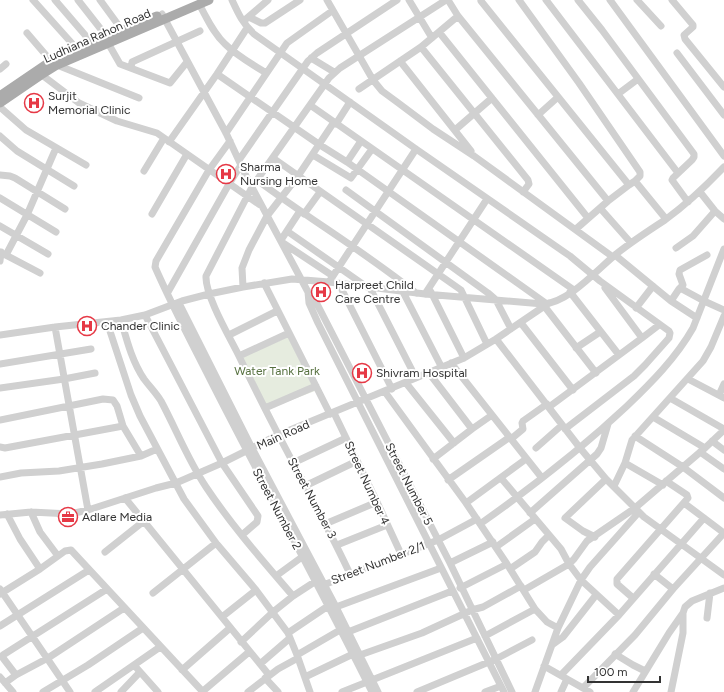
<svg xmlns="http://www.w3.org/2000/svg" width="724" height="692" font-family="Figtree,sans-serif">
<rect width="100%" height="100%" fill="#fff"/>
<path fill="#e6ecdf" d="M288,337L315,391L268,409L243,357Z"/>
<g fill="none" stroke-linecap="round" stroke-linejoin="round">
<path stroke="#d0d0d0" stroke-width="7" d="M33,0L77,49
M55,0L92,43
M78,0L107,37
M100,0L122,30
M232,0C238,13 243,24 254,34L416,149L570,256L600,281L669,331L670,333L669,338L645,365L634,376L565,429
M327,0L373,80L382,91L397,102L433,129L474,156L613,257
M409,0L432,38
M448,0L458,16L608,201
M519,0L579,83L640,172V176L635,181
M546,0L678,173
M578,0L602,30L694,154V157L692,160L673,178L672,180L688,202
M610,0L724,156
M637,0L661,26
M672,0L693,25V27L684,35L685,39L724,87
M481,1L629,185
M199,4C207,18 213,33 225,44C237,56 252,64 266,73
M162,14L226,133L247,178L308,292L315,300L450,563L512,692
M249,17L261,23H265L300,0
M246,19L268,0
M439,32L588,218
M27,33L51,61
M108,43L120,64L170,83L187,62
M421,47L528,180L529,184L523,192
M677,53L724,115
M311,58L334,72
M400,61L471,151
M57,65L139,98
M131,68L132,62L200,31
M0,69L6,64
M38,72L79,103L117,121L157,133L260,205
M217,74L320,145L347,162L361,141
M359,89L421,47L458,16
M618,94L638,79
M310,105L574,290
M0,107L26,130L86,165
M538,115L558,97
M336,124L350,102
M455,130L492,98
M226,133L287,43L332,11
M0,136L17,151L74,186
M230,141L209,170L156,261L155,267C173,308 194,347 214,387C266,489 321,589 372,692
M169,142L217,74L247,28
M313,155L351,178L372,149
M273,158L461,290L487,344
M239,160L308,61L317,53L397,0
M347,162L547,304
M144,171L164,138
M0,175L10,176L15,178L65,209
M257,180C309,219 365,252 416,293
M346,190L488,293L496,300L511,329
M700,192L715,211L724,219
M0,198L56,232
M600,208L631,243
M152,214L187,154
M304,214L320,192
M0,226L48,254
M576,229L608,201L629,185L635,181L666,219
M287,231L367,287
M281,240L300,211
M283,243L333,276
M676,248L693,236L715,211
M0,252L40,273
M6,255L27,215L56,148
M615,255L671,301L697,318
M0,261L1,252
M329,282L416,149
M264,283L330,414
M339,284L392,389
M243,287L242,268L249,250L267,216L298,176L334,122
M370,288L416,378
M680,288L704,301L724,310
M168,292L229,184L241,165
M308,292L309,303L318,323L504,692
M403,292L442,368
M431,292L464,358
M570,292L619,355
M425,294L487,199
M671,301L679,289L683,285L679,274L680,270L707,255
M179,303L252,448L335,605L378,692
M545,307L596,373
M636,308L653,286
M145,315L222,463L258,516L257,522L242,535
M121,320C127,341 132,361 144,379C150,387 156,393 161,401C176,429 188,460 206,487C232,526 263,561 293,596L316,581
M107,322L131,395L140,416L184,499L216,543L256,590L288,633L297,655L310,692
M521,323L573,390
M55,327L88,510
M0,335L55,327L121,320L145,315L182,301L209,294L243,287L292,279L329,282L425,294L543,304C568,303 597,270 615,255C631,242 648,231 665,220C687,204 706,186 724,167
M229,335L277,311
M642,338L659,325
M496,339L580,448L606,479L644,517L724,575
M576,348L600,332
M239,356L289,333
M451,363L542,478
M0,364L91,349
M429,373L472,429L433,459
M688,379L724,398
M406,383L454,443
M0,388L64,379L95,373
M385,392L466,503L526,459
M719,395L724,384
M670,398L724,429
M549,407L642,338L605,288
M265,408L316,386
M334,413L377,502L401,554
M653,417L705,448
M0,420L103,399L113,400L117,406L123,426L141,456
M472,429L492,415
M635,436L683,467L724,498
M511,439L523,429L522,423L523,421L547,404
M712,441L724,450
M0,447L5,448L123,426
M536,448L562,425
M700,452L724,469
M293,463L346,438
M625,463L663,485
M0,477L21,473L59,471L102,464L141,456L157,449
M501,478L561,549L569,564L581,580L619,615
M448,480L510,437
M305,486L357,461
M614,486L625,463L632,440L703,361L711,347L724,316
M125,498L269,675
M466,503L507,564L535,609L547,622L558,628
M684,503L724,533
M31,512L40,532L58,556
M530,513L597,454L601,448L608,424
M7,514L20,539L40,569
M0,515L31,512L70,514L88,510L156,488L176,483L222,463L278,435L464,358L496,339L549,303
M325,524L377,502
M480,524C531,488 581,449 627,406C651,383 676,358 693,328L724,249
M595,537L583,531L565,518L606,479
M337,545L387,525
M496,547L535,519
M105,552L144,521
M450,563L493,542
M510,569L535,552L542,542L549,535
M350,574C328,527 303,482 279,436C265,409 251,381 238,354C229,336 205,295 206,276L252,187L329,78L340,68L446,0
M654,574L673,589
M276,576L302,557
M321,586L438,540L477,519
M460,588L507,564
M0,589L70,692
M524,590L569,564L574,559L587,541L635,508L705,448L724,430
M153,593L216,543
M0,594L40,569L65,551L71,550L203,692
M633,598L617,584V579L688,498L687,495L666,481
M336,607L441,568
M222,617L256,590
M707,618L710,593
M0,626L89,570
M348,632L452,591
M288,633L328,606
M485,636L535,609
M241,642L273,612L293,596
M552,645L563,637L596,595
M615,654L633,665L645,671
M297,655L340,630
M360,655L422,633L472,610L483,607L521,586
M260,664L290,638
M134,665L158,692
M544,666L590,692
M182,670L230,628
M16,675L3,658V655L107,589
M561,675L619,615L704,518
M0,677L13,692
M305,677L353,654
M265,678L278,692
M372,680L477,638
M5,683L16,675L48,658L124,608
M583,688L635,635L673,589L724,533
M43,692L88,665L143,628
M95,692L160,647
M121,692L140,672
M202,692L249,652
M248,692L278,669L298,658
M342,692L367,682
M417,692L496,659L532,640
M485,692L501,686
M535,692L558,628L581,580L590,567L639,512
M561,692L567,679
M633,692L669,633L683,613L685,607L692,601L724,588
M671,692L683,633V613"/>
<path stroke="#ababab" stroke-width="9" d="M1,95L51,61L77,49L157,16
M0,103L41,75L57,65L209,0"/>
</g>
<defs>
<g id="hospital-ring" transform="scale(1)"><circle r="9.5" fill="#fff" stroke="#e63946" stroke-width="1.5"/><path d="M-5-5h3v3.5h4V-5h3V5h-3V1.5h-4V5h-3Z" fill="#e63946"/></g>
<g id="office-ring" transform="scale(1)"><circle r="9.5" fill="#fff" stroke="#e63946" stroke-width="1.5"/><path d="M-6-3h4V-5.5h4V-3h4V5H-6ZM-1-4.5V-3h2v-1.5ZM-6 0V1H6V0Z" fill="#e63946"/></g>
</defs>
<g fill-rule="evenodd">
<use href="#hospital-ring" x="34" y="103"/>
<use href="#hospital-ring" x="226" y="174"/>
<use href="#hospital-ring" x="321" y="292"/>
<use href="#hospital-ring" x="87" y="326"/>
<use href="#hospital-ring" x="362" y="373"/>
<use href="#office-ring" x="68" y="517"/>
</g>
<g text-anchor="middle" stroke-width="4" stroke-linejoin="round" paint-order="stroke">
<g font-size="12" fill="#333" stroke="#fff">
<text transform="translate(97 36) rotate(-24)" y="4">Ludhiana Rahon Road</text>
<text transform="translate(283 435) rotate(-24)" y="4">Main Road</text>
<text transform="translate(367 483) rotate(65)" y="4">Street Number 4</text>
<text transform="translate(409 484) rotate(63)" y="4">Street Number 5</text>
<text transform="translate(312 498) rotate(62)" y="4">Street Number 3</text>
<text transform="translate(277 509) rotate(62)" y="4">Street Number 2</text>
<text transform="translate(378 563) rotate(-21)" y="4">Street Number 2/1</text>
</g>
<g font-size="12" fill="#333" stroke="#fff" text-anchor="start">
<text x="48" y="100">Surjit<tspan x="48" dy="14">Memorial Clinic</tspan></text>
<text x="240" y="171">Sharma<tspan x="240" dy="14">Nursing Home</tspan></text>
<text x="335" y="289">Harpreet Child<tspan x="335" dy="14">Care Centre</tspan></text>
<text x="101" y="330">Chander Clinic</text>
<text x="376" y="377">Shivram Hospital</text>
<text x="82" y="521">Adlare Media</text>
</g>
<g font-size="12" fill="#56703f" stroke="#fff">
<text x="277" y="375">Water Tank Park</text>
</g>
</g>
<path d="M588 676v6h72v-6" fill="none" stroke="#333333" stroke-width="2"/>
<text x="594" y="676" font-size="12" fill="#333333" stroke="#ffffff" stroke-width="3" paint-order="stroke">100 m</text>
</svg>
